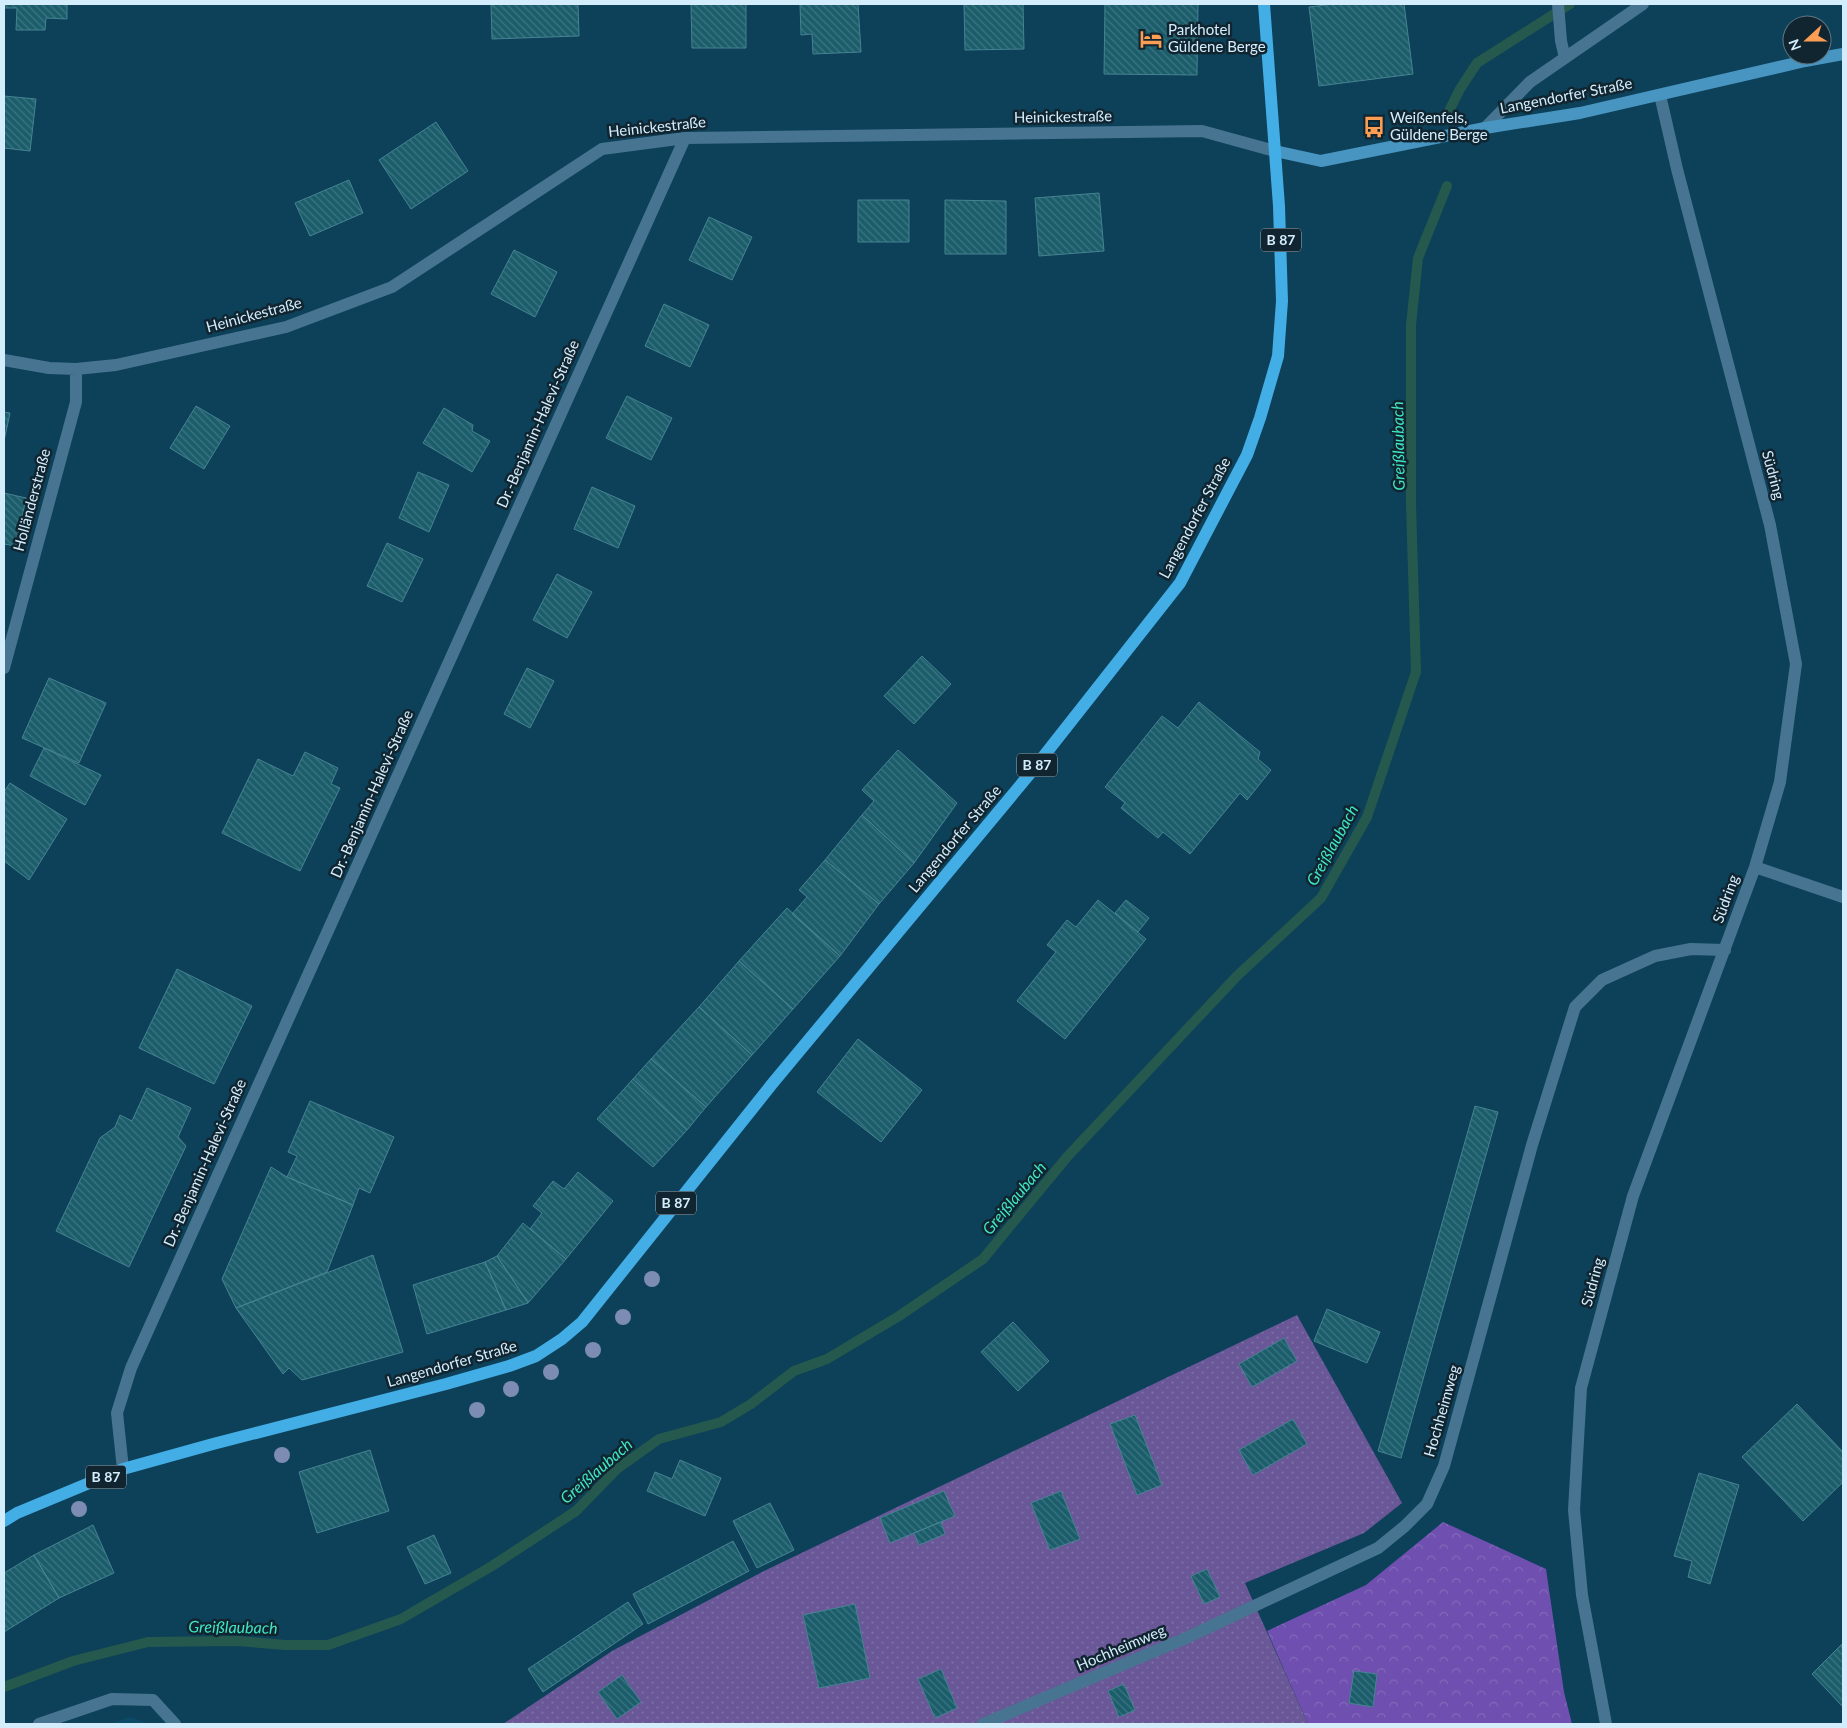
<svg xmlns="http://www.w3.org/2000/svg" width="1847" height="1728" font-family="Lato,sans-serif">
<defs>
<pattern id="forest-crowns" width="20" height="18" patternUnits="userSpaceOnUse" patternTransform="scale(1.25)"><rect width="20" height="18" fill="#6f4faf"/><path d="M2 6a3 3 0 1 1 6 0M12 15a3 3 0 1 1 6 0" fill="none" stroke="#8369bb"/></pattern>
<pattern id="park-dots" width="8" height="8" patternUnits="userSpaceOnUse" patternTransform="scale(1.25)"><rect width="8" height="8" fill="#695797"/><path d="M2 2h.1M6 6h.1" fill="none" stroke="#7e6fa6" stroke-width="1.8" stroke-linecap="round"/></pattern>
<pattern id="building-back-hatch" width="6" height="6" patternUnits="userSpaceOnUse" patternTransform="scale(1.25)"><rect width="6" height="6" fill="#1c5d6b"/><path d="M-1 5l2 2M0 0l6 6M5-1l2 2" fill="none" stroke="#3c7581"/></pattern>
</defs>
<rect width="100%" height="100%" fill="#0d4059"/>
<path fill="#0b4b68" d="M130,1717L148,1724H109Z"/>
<path fill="url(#forest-crowns)" d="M1443,1522L1546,1569L1564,1692L1572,1724H1308L1267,1631L1366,1585Z"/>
<path fill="url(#park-dots)" d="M1297,1315L1402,1503L1364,1533L1245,1583L1308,1724H503L612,1651L764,1571Z"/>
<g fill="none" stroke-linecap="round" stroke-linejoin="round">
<path stroke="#26594d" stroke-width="10" d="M1449,111L1460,89L1477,63L1570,4
M4,1687L73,1661L148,1642L238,1641L285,1645H328L401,1619L492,1566L576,1511L617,1469L659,1439L721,1422L751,1404L794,1371L827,1359L899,1316L983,1259L1067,1157L1237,976L1321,898L1367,817L1416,672L1411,503V325L1418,258L1447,186"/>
</g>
<path fill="url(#building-back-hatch)" stroke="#468392" d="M4,4H67V19L46,18L45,30H16L17,8H4Z
M491,4H578L579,36L492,39Z
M691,4H746V48H692Z
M800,4H858L861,52L813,54L812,34L801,35Z
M964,4H1023L1024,49L965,50Z
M1105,4H1198L1197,75L1104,74Z
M1334,4H1404L1413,74L1319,86L1309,7Z
M4,96L36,99L30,151L4,148Z
M436,122L468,171L411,209L379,160Z
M349,180L363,213L310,236L295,203Z
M1099,193L1104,251L1039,256L1035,198Z
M858,200H909V242H858Z
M945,200L1006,201V254H945Z
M709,217L752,237L732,280L689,260Z
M514,250L557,272L535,317L491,294Z
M664,304L709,325L690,367L645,346Z
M627,396L672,418L651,460L606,438Z
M196,406L230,426L204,469L170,448Z
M444,408L473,425L472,431L490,441L472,472L423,443Z
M4,412L10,413L4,441Z
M418,472L449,485L429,532L399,518Z
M592,487L635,506L618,548L574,529Z
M4,493L26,498L16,546L4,544Z
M387,543L423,559L402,602L367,586Z
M557,574L592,592L567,638L533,620Z
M922,656L951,684L914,724L884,696Z
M527,668L554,681L530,728L504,714Z
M49,678L106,703L79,763L22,738Z
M1199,702L1260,752L1258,759L1271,770L1247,800L1240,793L1190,854L1163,832L1158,838L1121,808L1125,803L1105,787L1162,716L1178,728Z
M44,748L101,775L85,805L30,776Z
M898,750L957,803L914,863L862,815L874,801L862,790Z
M305,752L338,768L331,784L340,788L300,871L222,833L258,759L293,776Z
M10,783L67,819L29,880L4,861V792Z
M862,815L914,863L879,904L825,860Z
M825,860L879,904L840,956L792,914L807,897L799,890Z
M1098,900L1146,939L1065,1039L1017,1001L1056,952L1047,945L1067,920L1076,927Z
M1126,900L1149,918L1138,932L1115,913Z
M787,908L840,956L793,1009L739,961Z
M739,961L793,1009L752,1055L699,1007Z
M177,969L252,1006L214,1084L139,1048Z
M699,1007L752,1055L706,1107L651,1059Z
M858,1039L922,1090L881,1142L817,1092Z
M651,1059L706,1107L687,1130L633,1079Z
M633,1079L687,1130L653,1167L597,1119Z
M147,1088L191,1108L178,1137L186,1146L129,1267L56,1231L100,1138L115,1127L120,1115L132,1121Z
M310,1101L394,1137L370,1193L359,1188L353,1205L287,1177L297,1156L288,1152Z
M1475,1106L1498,1112L1401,1458L1378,1451Z
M271,1167L287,1177L353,1205L327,1272L236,1308L222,1279Z
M578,1172L613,1201L566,1259L530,1229L542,1213L533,1206L553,1181L564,1189Z
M523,1223L566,1259L528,1303L497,1256Z
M373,1255L403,1352L302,1380L289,1368L283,1374L236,1308Z
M497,1256L528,1303L506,1310L485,1262Z
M485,1262L506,1310L427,1334L413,1285Z
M1327,1309L1380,1332L1367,1363L1314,1341Z
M1013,1322L1049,1361L1018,1391L981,1352Z
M1284,1338L1297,1361L1252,1387L1239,1364Z
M1797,1404L1843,1452V1482L1803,1521L1742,1457Z
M1135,1415L1162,1485L1137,1495L1110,1424Z
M1293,1419L1307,1444L1253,1475L1239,1450Z
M370,1450L389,1511L317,1533L299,1472Z
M680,1460L721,1478L705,1516L647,1491L655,1472L672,1479Z
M1699,1473L1739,1485L1710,1584L1688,1577L1692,1561L1674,1556Z
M944,1491L955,1516L890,1543L880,1518Z
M1061,1491L1080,1539L1050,1550L1031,1503Z
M770,1503L794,1550L757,1568L733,1521Z
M941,1522L945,1534L919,1545L914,1533Z
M93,1525L114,1573L59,1598L34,1555Z
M434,1535L451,1573L425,1584L407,1547Z
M733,1541L749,1571L648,1624L633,1594Z
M34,1555L59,1598L4,1632V1573Z
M1207,1569L1220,1597L1204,1604L1191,1576Z
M628,1602L643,1624L543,1692L528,1669Z
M855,1604L870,1678L819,1688L803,1615Z
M1843,1643V1707L1812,1674Z
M941,1669L957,1708L935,1718L918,1679Z
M1354,1671L1377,1674L1373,1707L1349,1703Z
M622,1675L641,1702L617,1719L598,1692Z
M1124,1684L1135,1710L1119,1717L1108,1691Z"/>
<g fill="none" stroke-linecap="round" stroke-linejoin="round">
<path stroke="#477591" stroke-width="12" d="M1558,4L1561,41L1565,58
M1485,128L1530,82L1643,4
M983,1724L1186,1638L1378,1548L1405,1526L1427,1504L1444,1466L1532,1145L1575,1007L1602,980L1655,956L1691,949L1725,950"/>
<path stroke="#477591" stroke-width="12" d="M4,360L49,368L76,369L116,365L286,327L392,287L602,149L685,138L1202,131L1275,151
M4,668L76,402V369
M1755,867L1843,897
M123,1469L117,1413L131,1368L685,138
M39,1724L112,1699L153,1700L175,1724
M1606,1724L1582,1595L1574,1510L1581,1388L1633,1196L1755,867L1780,782L1796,664L1770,525L1677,169L1660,95"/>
<path stroke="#4795c0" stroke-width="12" d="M1275,151L1321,161L1485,128L1580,113L1805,61L1843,54"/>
<path stroke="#43ade5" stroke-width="12" d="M4,1521L17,1513L123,1469L213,1444L446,1384L509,1366L536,1356L562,1339L582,1322L772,1084L1028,776L1180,583L1247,455L1260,418L1278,356L1282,301L1279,206L1264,4"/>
</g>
<g fill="#7c8cb3">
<circle cx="652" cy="1279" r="8"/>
<circle cx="623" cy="1317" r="8"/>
<circle cx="593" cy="1350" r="8"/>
<circle cx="551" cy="1372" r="8"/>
<circle cx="511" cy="1389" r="8"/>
<circle cx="477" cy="1410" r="8"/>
<circle cx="282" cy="1455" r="8"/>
<circle cx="79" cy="1509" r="8"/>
</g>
<defs>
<g id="hotel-bare" transform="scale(1.725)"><path d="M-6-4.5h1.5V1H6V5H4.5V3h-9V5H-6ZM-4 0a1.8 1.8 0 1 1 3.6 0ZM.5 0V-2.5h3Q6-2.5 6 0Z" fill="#fc9d54" stroke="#112530" stroke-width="2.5" paint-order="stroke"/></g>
<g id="bus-bare" transform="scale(1.725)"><path d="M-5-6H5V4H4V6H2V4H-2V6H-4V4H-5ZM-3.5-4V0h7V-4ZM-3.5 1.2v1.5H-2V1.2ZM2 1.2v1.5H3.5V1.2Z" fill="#fc9d54" stroke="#112530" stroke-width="2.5" paint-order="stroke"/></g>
</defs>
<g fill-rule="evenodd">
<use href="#hotel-bare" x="1151" y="39"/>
<use href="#bus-bare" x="1374" y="127"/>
</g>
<g text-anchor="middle" stroke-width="5" stroke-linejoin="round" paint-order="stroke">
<g fill="#112530" stroke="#9ab1bf" stroke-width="1">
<rect x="1261" y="228.5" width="40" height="23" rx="4"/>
<rect x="1017" y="753.5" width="40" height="23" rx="4"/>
<rect x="656" y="1191.5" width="40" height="23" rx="4"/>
<rect x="86" y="1465.5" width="40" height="23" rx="4"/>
</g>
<g font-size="14" font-weight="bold" fill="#d4edfc">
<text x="1281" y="245">B 87</text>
<text x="1037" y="770">B 87</text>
<text x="676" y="1208">B 87</text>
<text x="106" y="1482">B 87</text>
</g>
<g font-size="15" fill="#d4edfc" stroke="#112530" text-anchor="start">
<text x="1168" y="35">Parkhotel<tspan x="1168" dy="17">Güldene Berge</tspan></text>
<text x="1390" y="123">Weißenfels,<tspan x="1390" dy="17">Güldene Berge</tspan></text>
</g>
<g font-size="15" fill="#d4edfc" stroke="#112530">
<text transform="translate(1566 96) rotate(-11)" y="5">Langendorfer Straße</text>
<text transform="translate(1063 117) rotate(-1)" y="5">Heinickestraße</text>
<text transform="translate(657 127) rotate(-6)" y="5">Heinickestraße</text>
<text transform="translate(254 315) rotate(-15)" y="5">Heinickestraße</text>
<text transform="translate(538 424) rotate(-66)" y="5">Dr.-Benjamin-Halevi-Straße</text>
<text transform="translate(1773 475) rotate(75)" y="5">Südring</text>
<text transform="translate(32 500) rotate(-75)" y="5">Holländerstraße</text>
<text transform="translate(1195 518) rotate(-62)" y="5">Langendorfer Straße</text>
<text transform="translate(372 794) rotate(-66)" y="5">Dr.-Benjamin-Halevi-Straße</text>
<text transform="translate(955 839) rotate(-50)" y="5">Langendorfer Straße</text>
<text transform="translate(1726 899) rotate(-70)" y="5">Südring</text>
<text transform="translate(205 1163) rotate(-66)" y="5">Dr.-Benjamin-Halevi-Straße</text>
<text transform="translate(1593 1282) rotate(-75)" y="5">Südring</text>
<text transform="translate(452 1364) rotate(-16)" y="5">Langendorfer Straße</text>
<text transform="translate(1442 1411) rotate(-74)" y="5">Hochheimweg</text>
<text transform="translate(1121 1648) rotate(-23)" y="5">Hochheimweg</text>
</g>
<g font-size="16" font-style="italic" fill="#3fe7c5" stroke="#112530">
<text transform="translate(1398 446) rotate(-91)" y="6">Greißlaubach</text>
<text transform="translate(1332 845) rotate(-61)" y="6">Greißlaubach</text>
<text transform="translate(1014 1198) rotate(-50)" y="6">Greißlaubach</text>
<text transform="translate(596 1471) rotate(-41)" y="6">Greißlaubach</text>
<text transform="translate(233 1627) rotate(1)" y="6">Greißlaubach</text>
</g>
</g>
<rect width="1847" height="1728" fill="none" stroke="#d4edfc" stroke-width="10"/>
<g transform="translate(1807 40) rotate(249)"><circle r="24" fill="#112530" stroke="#5f7582"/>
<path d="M0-4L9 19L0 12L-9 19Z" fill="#fc9d54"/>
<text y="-8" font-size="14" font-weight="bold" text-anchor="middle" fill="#d4edfc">N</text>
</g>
</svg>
